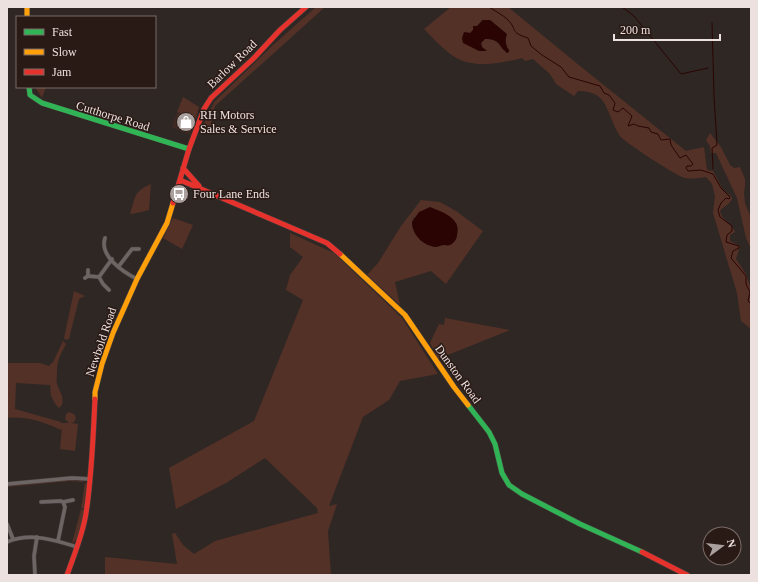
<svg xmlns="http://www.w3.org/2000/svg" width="758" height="582" font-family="'Times New Roman',serif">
<rect width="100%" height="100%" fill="#2f2724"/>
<path fill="#3d2922" d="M177,112L196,118L190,135L172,127Z"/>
<path fill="#543127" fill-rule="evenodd" d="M316,7H325L215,106L209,133L202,128L214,102L272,46Z
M451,7H508L580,66L686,151L704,147L707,170L713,171L723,190L731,196L732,199C729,205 724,206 720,211C722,221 732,223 735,232L730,235V241L740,246L736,259L746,274L751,289V329L741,321L737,293L713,213L715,196L712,184L706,177C699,178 689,180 682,177C674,174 624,142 620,136C605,113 610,91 578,91L574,96L556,84L550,74L533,59L525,61L522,58C498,64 470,70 449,53C440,46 432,37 424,29ZM482,20H490L503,31L507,47L503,50C498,41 494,39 485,39L481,43L482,47L484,50L467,32L470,33L473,30V26H477Z
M35,87H46L42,98Z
M183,97L199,107L196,118L177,112Z
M710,133L721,147L730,165L734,168L740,167L745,179V186L744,193L745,203L751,218V249L746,238L737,198L716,153H711L710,146L706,140Z
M151,184L149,210L137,213L130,214C136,196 133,192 151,184Z
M421,200L440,202L456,211L483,231L446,284L431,271L395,282L400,305L367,275L378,263L401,226ZM414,217L450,245H442L437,247L412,227V222Z
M173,218L193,225L182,249L163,238Z
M290,233L334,253L402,318L438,374L400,381L389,400L363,417L329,506L337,504L328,531L331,575H105V557L177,564L172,534L175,533L183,545L194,554L215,541L318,513L317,508L265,458L226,483L176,509L169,468L254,421L303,300L286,290L290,275L303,257L290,247Z
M74,291L85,296L79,299L69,339L66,340L64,338Z
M445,318L510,330L438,359L430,343L439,324L444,325Z
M63,341L66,344L65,346C60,356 57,360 57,372C57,376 56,380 57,384C60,393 64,395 62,405L59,408L56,405L51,396L50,385L16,383L15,409L61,422L62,424V423H69L65,419L66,414L69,412L74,414L76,418L74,422L71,423L78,424L75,451L60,449L62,427L61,430C43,422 27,416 7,418V363H40L49,366L53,362Z
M68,480L84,481L83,482L70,481L7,487V485Z
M85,482L87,485L84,508H81Z
M81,509L84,510C82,520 82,538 72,543Z"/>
<path fill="#2a0403" d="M483,20H490L507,34C505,40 505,45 509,50V52L507,53C498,45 500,39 485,39L481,43L482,47L487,51H479L463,43L462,38L464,32L470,33L473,30V26H477Z
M430,207C442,212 462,218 457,235C457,239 454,243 450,245C448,246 446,245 444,245C441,245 438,247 435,247C422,245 412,234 412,222L419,212Z"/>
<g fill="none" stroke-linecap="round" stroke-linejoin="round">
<path stroke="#2a0403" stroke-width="1" d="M489,7C495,11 503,15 508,20C518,30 509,32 528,38L531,46L542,55L561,67L569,77L600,86L604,93L609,95L615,103L613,110L618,112L623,108L632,116L628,126L634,124L638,126L649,128L651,132L658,134L661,140L670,139L671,145L680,158L686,155L693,164L691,166H687L686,168L688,171L701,170L713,174L721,188L730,197L729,199L726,198L721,203L718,210L720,217L732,226V231L727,235L726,242L739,246V248L733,251L731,258L746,276V284L750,292L748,301L751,304
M622,7L634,16L681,74L708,68
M712,23L714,96L717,145L712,148L713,169"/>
<g stroke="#4a4240" stroke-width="4.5">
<path id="street" d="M105,238C99,256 123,272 137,279
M119,266L132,249H139
M88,276L99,277L112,259
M99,277L103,284L109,290
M85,278L88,276V270
M7,484L72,478L90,479
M41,502L61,501L63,502L73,500
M7,524L13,539
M58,541L65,507L63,502
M7,542C30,532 55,540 77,547
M35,575L34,556L37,537"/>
</g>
<g stroke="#4a4240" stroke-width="6">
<path id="fast" d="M29,87L30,95L42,103L189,149
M468,405L489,432L495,444L502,473L509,485L522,494L580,524L642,552"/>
</g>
<g stroke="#4a4240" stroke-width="6">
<path id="slow" d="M27,7V17
M340,254L405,315L454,387L468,405
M95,399V392L102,364L113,333L137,279L167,223L173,203"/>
</g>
<g stroke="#4a4240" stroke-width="6">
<path id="jam" d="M183,168L199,186
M180,180L327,243L340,254
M173,203L189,149L204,109L211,98L254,58L280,30L306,7
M642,552L687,575
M67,575C74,555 83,534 86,513C92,475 93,437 95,399"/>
</g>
<use href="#street" stroke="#6c6563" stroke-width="3.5"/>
<use href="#fast" stroke="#30b455" stroke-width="5"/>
<use href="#slow" stroke="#ff9f0a" stroke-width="5"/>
<use href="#jam" stroke="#e5322d" stroke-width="5"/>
</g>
<defs>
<g id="shop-disc" transform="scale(1)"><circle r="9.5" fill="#aaa09d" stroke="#2a1a16"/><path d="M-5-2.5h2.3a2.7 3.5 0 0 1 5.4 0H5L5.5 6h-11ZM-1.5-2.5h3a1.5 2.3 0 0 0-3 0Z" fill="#fff"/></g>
<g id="bus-disc" transform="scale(1)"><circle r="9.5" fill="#aaa09d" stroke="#2a1a16"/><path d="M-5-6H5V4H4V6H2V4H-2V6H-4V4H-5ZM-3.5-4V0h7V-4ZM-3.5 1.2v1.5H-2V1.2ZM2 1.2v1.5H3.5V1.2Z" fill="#fff"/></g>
</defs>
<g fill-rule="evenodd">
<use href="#shop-disc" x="186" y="122"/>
<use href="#bus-disc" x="179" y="194"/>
</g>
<g text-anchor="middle" stroke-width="3" stroke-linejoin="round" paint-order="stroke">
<g font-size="12" fill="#ece1de" stroke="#2a1a16">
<text transform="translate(232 64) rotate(-44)" y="4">Barlow Road</text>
<text transform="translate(113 116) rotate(17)" y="4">Cutthorpe Road</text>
<text transform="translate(101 342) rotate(-71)" y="4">Newbold Road</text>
<text transform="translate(458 374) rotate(54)" y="4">Dunston Road</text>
</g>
<g font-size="12" fill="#ece1de" stroke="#2a1a16" text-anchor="start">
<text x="200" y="119">RH Motors<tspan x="200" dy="14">Sales &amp; Service</tspan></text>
<text x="193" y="198">Four Lane Ends</text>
</g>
</g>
<rect width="758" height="582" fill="none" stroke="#ece1de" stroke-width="16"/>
<rect x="16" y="16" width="140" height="72" fill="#2a1a16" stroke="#786a66"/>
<rect x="24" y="29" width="20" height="6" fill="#30b455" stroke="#786a66"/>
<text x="52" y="36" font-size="12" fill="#ece1de">Fast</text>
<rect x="24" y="49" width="20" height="6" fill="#ff9f0a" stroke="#786a66"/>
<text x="52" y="56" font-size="12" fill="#ece1de">Slow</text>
<rect x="24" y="69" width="20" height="6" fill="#e5322d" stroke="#786a66"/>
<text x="52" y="76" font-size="12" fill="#ece1de">Jam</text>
<g transform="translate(722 546) rotate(75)"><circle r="19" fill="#2a1a16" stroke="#786a66"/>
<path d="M0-3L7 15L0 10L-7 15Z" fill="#aaa09d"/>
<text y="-6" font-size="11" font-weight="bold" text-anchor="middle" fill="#ece1de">N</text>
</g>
<path d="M614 34v6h106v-6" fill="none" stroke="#ece1de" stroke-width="2"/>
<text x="620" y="34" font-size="12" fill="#ece1de" stroke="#2a1a16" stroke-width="3" paint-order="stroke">200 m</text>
</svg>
